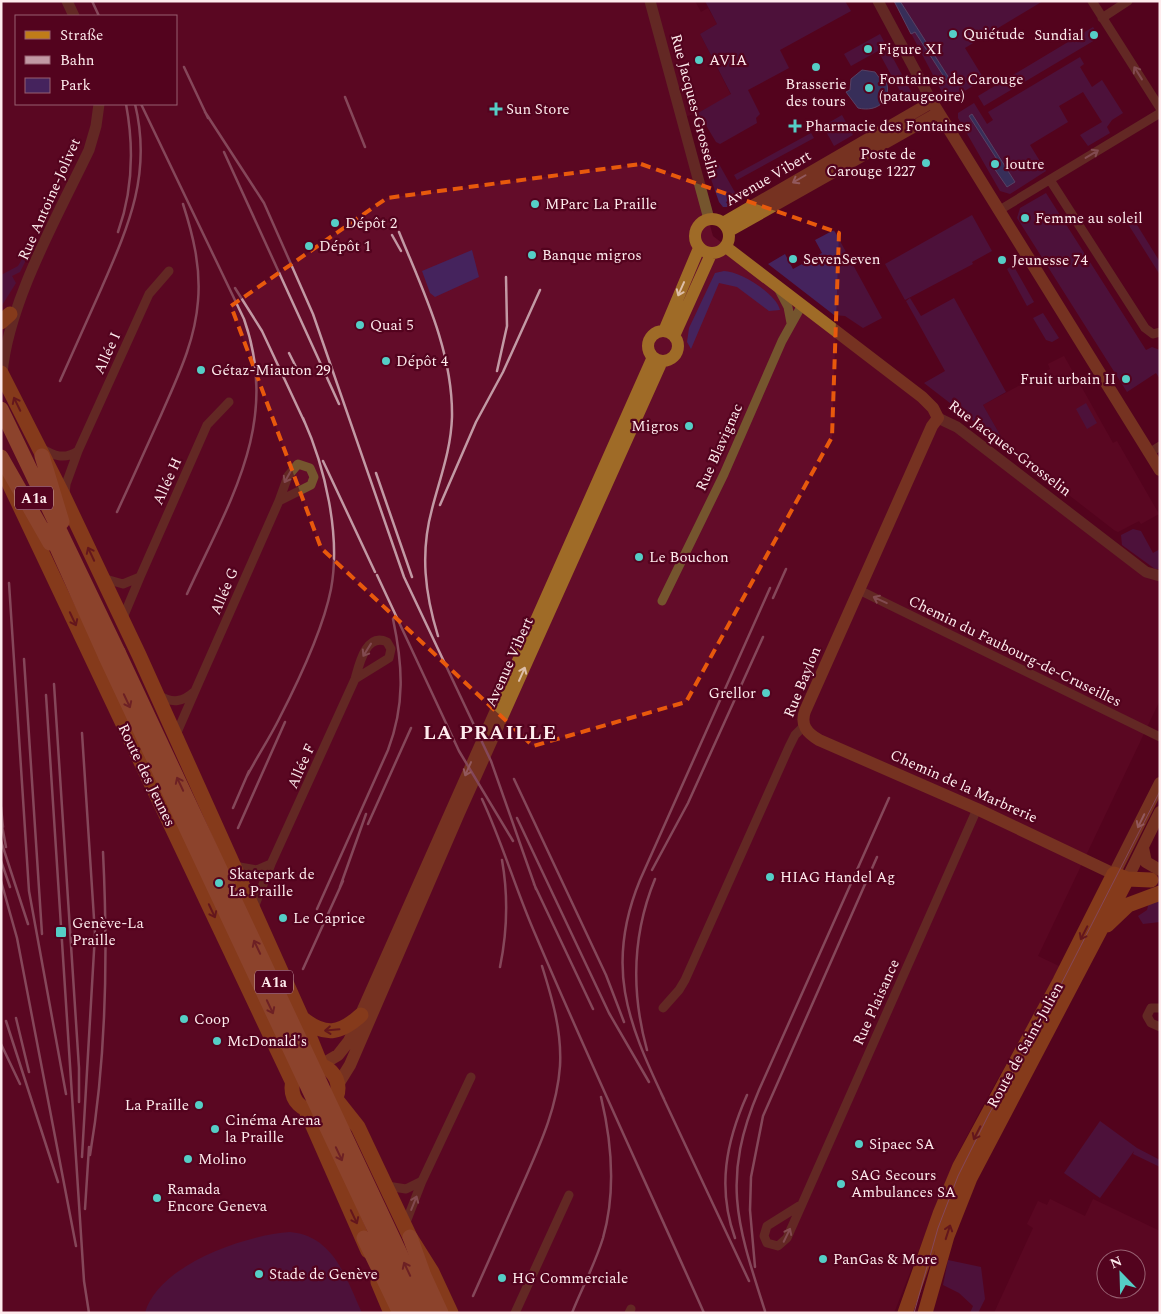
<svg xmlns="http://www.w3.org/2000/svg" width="1161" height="1314" font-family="Spectral,serif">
<rect width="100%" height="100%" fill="#53031e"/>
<path fill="#630c29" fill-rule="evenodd" d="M1,1H695L701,12L708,8L717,24L700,34L731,95L698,113L680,118L713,236L1160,581V700L1038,956L1061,967L982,1107L955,1159L894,1313H1ZM16,16H176V104H16Z
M1064,356L1113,443L1117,441L1159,514L1141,524L1139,521L1118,532L1114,530L1007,447L983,405L1050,369L1048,364Z
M1050,1199L1085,1216L1093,1199L1160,1231V1313H994L1033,1228L1027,1224L1037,1203L1038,1201L1047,1205ZM1106,1259H1136V1289H1106Z"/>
<path fill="#45235d" d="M705,1H845L851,11L780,50L789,68L748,90L760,114L756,118L757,123L720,144L716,142L704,122L700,124L695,115L697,111L698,113L731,94L700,34L717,24Z
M894,1H1043L965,48L984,79L952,99L944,96Z
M1093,27L1100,37L984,106L978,96Z
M880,34L914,97L906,102L878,51L851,66L844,54Z
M1080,57L1084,64L1080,67L1092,87L1102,80L1123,113L1112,120L1107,127L1110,133L1088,146L1080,135L1102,122L1083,92L1059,106L1068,122L1030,145L1046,171L1010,194L1000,191L958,118V113L974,103L987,124L993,120L988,112Z
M842,115L853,135L834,146L823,126Z
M811,133L814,138L737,180L734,175Z
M715,157L737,196L726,202L729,207H723L719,202L705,162Z
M1046,193L1146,350L1152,347L1160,350V379L1156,373L1127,392L1017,218L1020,208Z
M972,215L992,251L972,262L973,264L905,300L885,264Z
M1134,220L1160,262V275L1128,224Z
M834,230L882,318L863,328L845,316L834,315L768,264L785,254L793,269L822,253L815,240Z
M472,250L479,277L435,297L430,293L422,271Z
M25,254L28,256L20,272L12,276L16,283L1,307V275L18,266Z
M1013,265L1034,302L1027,306L1007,269Z
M724,271C740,271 777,294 780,310L769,311L737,287L719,283L691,349L687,342L689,328L715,273Z
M910,298L921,316L954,298L1006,392L983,405L1007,447L924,383L945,371L906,301Z
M1043,313L1059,338L1052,342L1046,340L1033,318Z
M1086,403L1097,423L1087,429L1076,409Z
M1133,529L1141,531L1153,553L1160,549V569H1155L1122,545L1121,535Z
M1160,900V922L1143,924L1138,916L1147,910L1149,902Z
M1100,1121L1137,1148L1160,1160V1167L1133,1154L1134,1151L1100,1198L1064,1173Z
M290,1232C334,1236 346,1278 362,1313H145C158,1265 245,1235 290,1232Z
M948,1260L981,1267L985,1299L978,1313H970L973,1306L959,1293L943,1285Z"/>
<path fill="#1662a2" stroke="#5c8bb8" d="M894,1H900L949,78L946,80L915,32L911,34Z
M862,70L875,72L881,80L885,78C894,99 878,113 858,108L846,92L850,90L851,79Z
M972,114L1015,182L1007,187L994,168L1000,164L969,116Z"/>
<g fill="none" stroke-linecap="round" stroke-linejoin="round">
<path stroke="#75552e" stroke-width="9" d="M1092,1L1160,108
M1102,18L1128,1
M1050,180L1145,328L1153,334L1160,332
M998,211L1160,113
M778,288L788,307L791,323
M41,448C54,456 64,460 78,451L66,484L65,494
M78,451L149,294L169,271
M1149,453L1160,446
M140,577L207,425L229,402
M102,578L123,584L140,577L122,620
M859,590L1160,737
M662,601L724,474L782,341L802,305
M195,691L279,501L288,476L298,464L310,468L314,477L311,485L279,501
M158,695C173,704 183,702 195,691L175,737
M234,866L257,870L271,864
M253,910L271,864L355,679C359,665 366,632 387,642L391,649L389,658L355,679
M663,1008L679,990L685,980L789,747L795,735L804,726
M1160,1008H1151L1147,1016L1151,1023L1160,1027
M387,1186L406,1189L422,1181
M799,1206L767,1226L764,1236L767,1243L778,1246L787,1238L977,809
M405,1225L422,1181L471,1077
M515,1313L569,1195
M629,1313L631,1309"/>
<path stroke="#75552e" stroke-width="11" d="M67,1L74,16
M650,1L709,219
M878,1L932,102
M2,374C8,303 58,215 89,150L96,126L99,104
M938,418L957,427L1146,572L1160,576"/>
<path stroke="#9f6b27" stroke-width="12" d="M695 236a17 17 0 1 1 34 0a17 17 0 1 1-34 0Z
M723,223L932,102L1160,470
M729,231L938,113
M726,247L922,397L933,408L938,418L932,426L805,711C800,725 807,733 819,740L977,809L1114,874L1160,783
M664,331L699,248
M648 346a15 15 0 1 1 30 0a15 15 0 1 1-30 0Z
M674,336L711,254
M1143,848L1146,862L1160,870
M1127,879L1160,812
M321,1065L338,1055L349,1041L653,357
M337,1086L350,1065L459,813L662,361"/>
<path stroke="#c07c19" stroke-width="15" d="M1,322L10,314
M1,373L64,497L139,655L302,1018L321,1065
M7,479L293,1083
M1107,925L1128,905L1160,893
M302,1018C325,1037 340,1034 361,1015
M292 1088a23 23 0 1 1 46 0a23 23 0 1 1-46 0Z
M335,1098L358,1127L410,1237L432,1272L451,1313
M305,1108L368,1251
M378,1282L391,1313
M905,1313L940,1214L960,1166L1060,981L1114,874L1127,879L1151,880
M925,1313L947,1236L970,1178L1127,879"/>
<path stroke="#d1913f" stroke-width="15" d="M1,409L118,652
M42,456L62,522
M1,457L50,543
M49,530L106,657
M410,1237L424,1276L441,1313
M364,1238L400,1313
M399,1281L414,1313"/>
<path stroke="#c299a4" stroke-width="1" d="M914,1313L938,1228L958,1176L989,1114L1051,1004L1160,791"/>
<path stroke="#c299a4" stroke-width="2.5" d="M92,1L99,16
M184,67L208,118
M345,97L365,147
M141,104L244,319C281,423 229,502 187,594
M205,112L264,203L313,314L404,577L491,761L536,889
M224,152L339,404
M118,232C133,190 134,147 126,104
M399,232C423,291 453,351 452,417C451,450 440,478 432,509C420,553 425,594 438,636
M392,235L401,251
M235,288L262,331L305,423
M289,353L298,371
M497,371L507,326L506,277
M60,381C74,349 88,318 102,287C129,225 152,173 135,104
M323,461L375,572
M376,473L412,577
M440,505L476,422L503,372L540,290
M117,512C132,480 146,448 161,415C177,378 195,342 198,301C201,267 193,235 183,204
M377,575L459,751L513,841
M9,583L29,891L66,1094
M773,598L786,569
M24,659L42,934
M54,684L79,1068V1102
M46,695L84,1281L89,1313
M247,776C257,757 269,739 279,719C298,682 323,630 331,589C341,535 325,467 303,418
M514,779L606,975L624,1022
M482,799C503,844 516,891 536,936C590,1063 648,1187 704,1313
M1,807L3,827
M233,808L249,771
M517,818L609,1013L649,1082
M1,820L6,847
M368,824L411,728
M238,828L285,722
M1,841L28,924
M1,861L10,887
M652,870L688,803L763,637
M1,881L17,938L76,1246
M534,884L593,1009
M340,887L366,814
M317,909L388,750C405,705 403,666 393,619
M500,967C507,933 508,894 502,860
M303,969L343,881
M16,1018L29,1072
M6,1021L58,1182
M1,1044L20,1084
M647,1050C631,992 632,935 655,879
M661,1093L749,1281
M664,1099C627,1021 605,965 640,880L770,588
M90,1155C107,1055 108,953 103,852
M82,1157L95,934L82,733
M85,1209L89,1147
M735,1238C717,1188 726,1142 747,1095
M755,1267L750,1210L751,1177L763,1116L877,857
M473,1296C489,1260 505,1224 521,1188C538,1149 557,1110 560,1066C562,1031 552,998 542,966
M765,1311C737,1224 721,1179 759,1090L889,798
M572,1313C582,1288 595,1264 603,1238C616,1192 612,1143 601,1097"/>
<path stroke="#d1913f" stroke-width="15" d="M118,652L428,1313
M106,657L399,1281"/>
</g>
<defs><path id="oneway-shaft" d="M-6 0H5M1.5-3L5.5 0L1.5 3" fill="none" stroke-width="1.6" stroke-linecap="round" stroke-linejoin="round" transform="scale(1.25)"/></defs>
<g stroke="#baa08e">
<use href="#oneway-shaft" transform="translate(1138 73) rotate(-122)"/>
<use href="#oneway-shaft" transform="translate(1092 154) rotate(-31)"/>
<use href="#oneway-shaft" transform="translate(288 476) rotate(119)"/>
<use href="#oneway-shaft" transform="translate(880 600) rotate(-155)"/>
<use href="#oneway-shaft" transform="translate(367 650) rotate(122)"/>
<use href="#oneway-shaft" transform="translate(414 1203) rotate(-68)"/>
<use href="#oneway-shaft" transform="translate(787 1235) rotate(-64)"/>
</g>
<g stroke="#ddbea8">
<use href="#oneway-shaft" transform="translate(799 179) rotate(150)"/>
<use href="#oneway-shaft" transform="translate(681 289) rotate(114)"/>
<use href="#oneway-shaft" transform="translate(522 674) rotate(-66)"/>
<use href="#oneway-shaft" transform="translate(468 769) rotate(114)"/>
<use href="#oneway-shaft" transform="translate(1141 821) rotate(116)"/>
</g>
<g stroke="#792d1c">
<use href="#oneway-shaft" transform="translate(17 404) rotate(-116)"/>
<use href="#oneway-shaft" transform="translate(91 554) rotate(-115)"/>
<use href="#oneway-shaft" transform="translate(73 619) rotate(65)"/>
<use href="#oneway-shaft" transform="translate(212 911) rotate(65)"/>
<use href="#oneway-shaft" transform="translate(1084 933) rotate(117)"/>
<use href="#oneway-shaft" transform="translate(332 1030) rotate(175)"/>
<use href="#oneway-shaft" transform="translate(977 1133) rotate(117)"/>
<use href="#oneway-shaft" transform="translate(354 1217) rotate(65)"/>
<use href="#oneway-shaft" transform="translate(948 1232) rotate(-72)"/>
</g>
<g stroke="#8c432d">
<use href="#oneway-shaft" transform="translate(127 701) rotate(65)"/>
<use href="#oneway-shaft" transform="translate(180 784) rotate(-115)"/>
<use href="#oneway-shaft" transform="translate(257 947) rotate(-115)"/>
<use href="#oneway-shaft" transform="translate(270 1007) rotate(65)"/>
<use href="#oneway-shaft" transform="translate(339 1154) rotate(65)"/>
<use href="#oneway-shaft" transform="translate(407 1269) rotate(-115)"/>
</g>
<path d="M0 0H1161V1314H0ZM641,164L839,233L832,437L686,702L533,746L321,548L231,306L387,198Z" fill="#53031e" fill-opacity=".55" fill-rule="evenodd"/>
<path fill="none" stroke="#e8590c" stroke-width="4" stroke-dasharray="10 6" stroke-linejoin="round" d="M641,164L839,233L832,437L686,702L533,746L321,548L231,306L387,198Z"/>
<g fill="#55cec6" stroke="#53031e" stroke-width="2">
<circle cx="953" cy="34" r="5"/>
<circle cx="1094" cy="35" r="5"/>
<circle cx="868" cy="49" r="5"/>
<circle cx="699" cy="60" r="5"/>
<circle cx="816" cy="67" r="5"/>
<circle cx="869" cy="88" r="5"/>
<path d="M493.5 101.5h5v5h5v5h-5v5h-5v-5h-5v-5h5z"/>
<path d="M792.5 118.5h5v5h5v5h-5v5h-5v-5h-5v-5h5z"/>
<circle cx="926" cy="163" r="5"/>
<circle cx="995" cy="164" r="5"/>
<circle cx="535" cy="204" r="5"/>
<circle cx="1025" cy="218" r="5"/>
<circle cx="335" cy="223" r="5"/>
<circle cx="309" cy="246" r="5"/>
<circle cx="532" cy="255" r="5"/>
<circle cx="793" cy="259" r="5"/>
<circle cx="1002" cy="260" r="5"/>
<circle cx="360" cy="325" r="5"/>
<circle cx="386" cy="361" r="5"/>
<circle cx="201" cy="370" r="5"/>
<circle cx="1126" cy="379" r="5"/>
<circle cx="689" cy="426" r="5"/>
<circle cx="639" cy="557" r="5"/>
<circle cx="766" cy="693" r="5"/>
<circle cx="770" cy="877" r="5"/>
<circle cx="219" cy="883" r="5"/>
<circle cx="283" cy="918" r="5"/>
<rect x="55" y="926" width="12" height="12" rx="2.5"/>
<circle cx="184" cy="1019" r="5"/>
<circle cx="217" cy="1041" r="5"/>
<circle cx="199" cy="1105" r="5"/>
<circle cx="215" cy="1129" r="5"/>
<circle cx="859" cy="1144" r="5"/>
<circle cx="188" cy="1159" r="5"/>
<circle cx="841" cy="1184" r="5"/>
<circle cx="157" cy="1198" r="5"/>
<circle cx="823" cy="1259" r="5"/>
<circle cx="259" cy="1274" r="5"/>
<circle cx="502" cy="1278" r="5"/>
</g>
<g text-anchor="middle" stroke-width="4.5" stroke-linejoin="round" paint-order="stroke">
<g fill="#53031e" stroke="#cba5af" stroke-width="1">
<rect x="15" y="486.5" width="38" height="23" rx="4"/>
<rect x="255" y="970.5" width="38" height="23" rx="4"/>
</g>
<g font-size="14" font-weight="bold" fill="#feebed">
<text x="34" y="503">A1a</text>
<text x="274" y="987">A1a</text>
</g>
<g font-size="15" fill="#feebed" stroke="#53031e" text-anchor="start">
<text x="963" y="39">Quiétude</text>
<text x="1084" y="40" text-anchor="end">Sundial</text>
<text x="878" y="54">Figure XI</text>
<text x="709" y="65">AVIA</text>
<text x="879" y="84">Fontaines de Carouge<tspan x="879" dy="17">(pataugeoire)</tspan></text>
<text x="816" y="89" text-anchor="middle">Brasserie<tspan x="816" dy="17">des tours</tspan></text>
<text x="506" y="114">Sun Store</text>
<text x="805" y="131">Pharmacie des Fontaines</text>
<text x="916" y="159" text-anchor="end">Poste de<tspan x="916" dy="17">Carouge 1227</tspan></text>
<text x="1005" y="169">loutre</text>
<text x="545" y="209">MParc La Praille</text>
<text x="1035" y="223">Femme au soleil</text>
<text x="345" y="228">Dépôt 2</text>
<text x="319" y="251">Dépôt 1</text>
<text x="542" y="260">Banque migros</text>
<text x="803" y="264">SevenSeven</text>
<text x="1012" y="265">Jeunesse 74</text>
<text x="370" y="330">Quai 5</text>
<text x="396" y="366">Dépôt 4</text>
<text x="211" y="375">Gétaz-Miauton 29</text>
<text x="1116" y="384" text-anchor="end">Fruit urbain II</text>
<text x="679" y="431" text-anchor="end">Migros</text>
<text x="649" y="562">Le Bouchon</text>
<text x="756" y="698" text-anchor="end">Grellor</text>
<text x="229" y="879">Skatepark de<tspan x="229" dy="17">La Praille</tspan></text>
<text x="780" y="882">HIAG Handel Ag</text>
<text x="293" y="923">Le Caprice</text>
<text x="72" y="928">Genève-La<tspan x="72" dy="17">Praille</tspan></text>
<text x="194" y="1024">Coop</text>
<text x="227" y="1046">McDonald's</text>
<text x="189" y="1110" text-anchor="end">La Praille</text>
<text x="225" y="1125">Cinéma Arena<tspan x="225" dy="17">la Praille</tspan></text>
<text x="869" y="1149">Sipaec SA</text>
<text x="198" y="1164">Molino</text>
<text x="851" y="1180">SAG Secours<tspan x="851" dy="17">Ambulances SA</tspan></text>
<text x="167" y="1194">Ramada<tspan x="167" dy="17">Encore Geneva</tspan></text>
<text x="833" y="1264">PanGas &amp; More</text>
<text x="269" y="1279">Stade de Genève</text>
<text x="512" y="1283">HG Commerciale</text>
</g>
<g font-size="15" fill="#feebed" stroke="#53031e">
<text transform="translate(695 106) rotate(75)" y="5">Rue Jacques-Grosselin</text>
<text transform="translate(768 178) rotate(-30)" y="5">Avenue Vibert</text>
<text transform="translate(49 199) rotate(-66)" y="5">Rue Antoine-Jolivet</text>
<text transform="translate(107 353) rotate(-66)" y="5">Allée I</text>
<text transform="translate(719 447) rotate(-66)" y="5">Rue Blavignac</text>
<text transform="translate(1010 448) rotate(37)" y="5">Rue Jacques-Grosselin</text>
<text transform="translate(167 481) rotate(-66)" y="5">Allée H</text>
<text transform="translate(224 591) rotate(-67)" y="5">Allée G</text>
<text transform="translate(1015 651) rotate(26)" y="5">Chemin du Faubourg-de-Cruseilles</text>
<text transform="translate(509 662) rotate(-66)" y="5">Avenue Vibert</text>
<text transform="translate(802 682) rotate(-68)" y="5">Rue Baylon</text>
<text transform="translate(301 766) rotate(-66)" y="5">Allée F</text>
<text transform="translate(147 775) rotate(64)" y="5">Route des Jeunes</text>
<text transform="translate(964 786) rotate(24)" y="5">Chemin de la Marbrerie</text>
<text transform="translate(876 1002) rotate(-66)" y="5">Rue Plaisance</text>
<text transform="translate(1025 1045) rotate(-61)" y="5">Route de Saint-Julien</text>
</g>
<g font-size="20" font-weight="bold" letter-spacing="1" fill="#feebed" stroke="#53031e">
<text x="490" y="739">LA PRAILLE</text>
</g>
</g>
<rect width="1161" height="1314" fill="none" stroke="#feebed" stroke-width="5"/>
<rect x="15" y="15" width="162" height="90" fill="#53031e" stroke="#976071"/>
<rect x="25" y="31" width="25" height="8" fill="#c07c19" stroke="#976071"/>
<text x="60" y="40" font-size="15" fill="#feebed">Straße</text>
<rect x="25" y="56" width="25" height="8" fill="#c299a4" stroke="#976071"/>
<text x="60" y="65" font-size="15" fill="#feebed">Bahn</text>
<rect x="25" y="78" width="25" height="15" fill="#45235d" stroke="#976071"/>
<text x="60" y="90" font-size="15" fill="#feebed">Park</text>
<g transform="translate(1121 1274) rotate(337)"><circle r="24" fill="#53031e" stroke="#976071"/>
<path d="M0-4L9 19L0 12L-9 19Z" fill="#55cec6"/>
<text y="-8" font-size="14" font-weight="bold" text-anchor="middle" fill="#feebed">N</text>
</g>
</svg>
